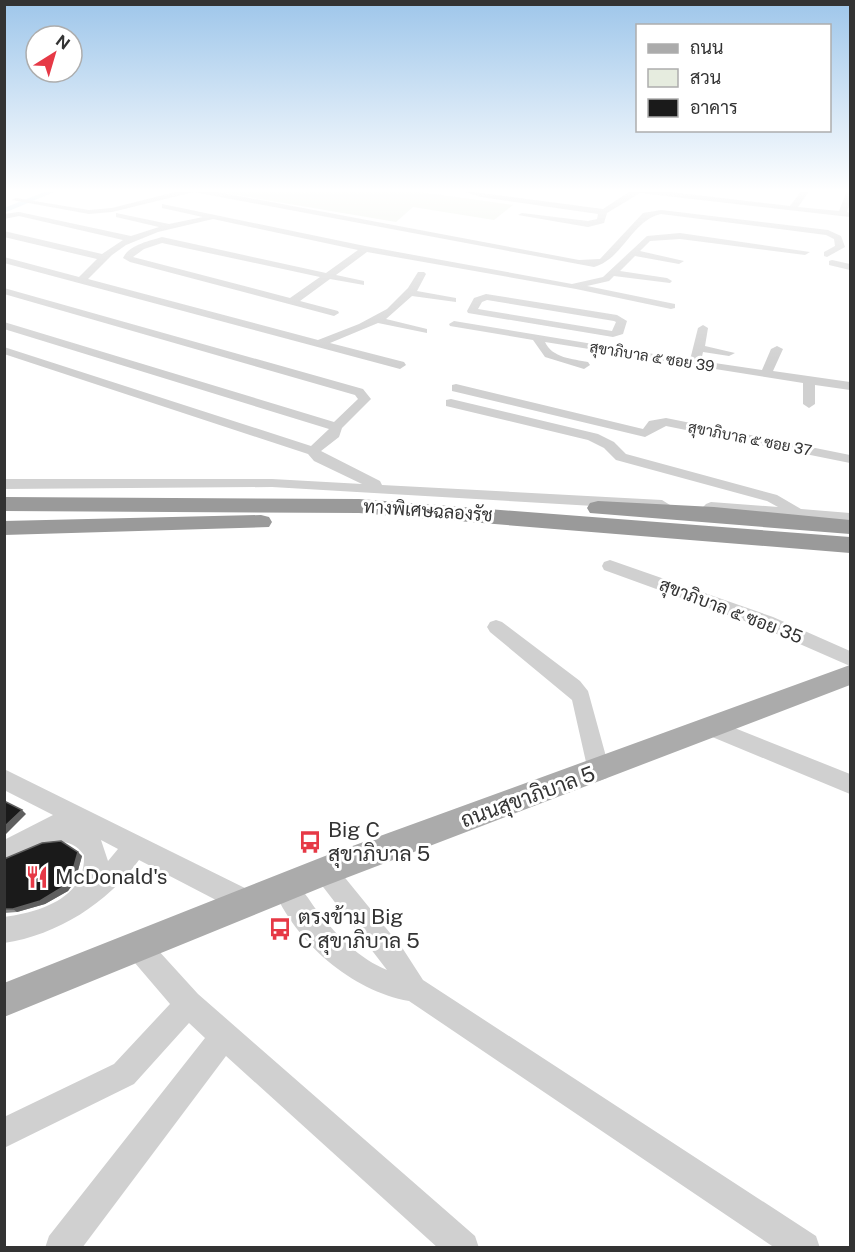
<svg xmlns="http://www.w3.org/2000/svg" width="855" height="1252" font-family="'Public Sans',Sarabun,sans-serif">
<rect width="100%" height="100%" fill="#fff"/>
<path fill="#e6ecdf" d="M207,190H291L305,193L309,190H406L513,205L494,220L413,207L396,222Z"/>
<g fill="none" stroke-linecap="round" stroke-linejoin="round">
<path fill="#cfe2ee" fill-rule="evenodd" d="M49,190H59L4,213V208Z"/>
<path fill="#d0d0d0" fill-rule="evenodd" d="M183,190H207L579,260L600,259L643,213L661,210L828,230L841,236L845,247L827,257L824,256V252L835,246L834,239L826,235L661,214C632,220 623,259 594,267L194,192L112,212L89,214L12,200L16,198L89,210L112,208Z
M459,190L603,209L632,190H654L790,206L802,190H810L798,207L839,211L846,193L850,191V202L847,212L850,213V217L640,193L607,213L604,223L588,227L518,215L522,213L588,221L597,219L598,214L481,197Z
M162,204L365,246L572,284L603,277L647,236L680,233L810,252L805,255L680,239L650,241L640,251L684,261L679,264L635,256L620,271L667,278L672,281L670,283L614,276L609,281L587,286L675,304V308L671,309L576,289L367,252L336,275L364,281V285L330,279L300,301L338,311L339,313L334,316L130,262L123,258C129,245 149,241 162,237L326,273L358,250L213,219L158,232L126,245L112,255L88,279L318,340L359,324L387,309L408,288L418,272H424L426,274L417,291L456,298V302L412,296L386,319L427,329V333L378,323L330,343L404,362L406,365L400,369L4,263V257L79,277L97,259L4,237V231L102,254L123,240L19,216L4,219V214L19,212L131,236L159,227L116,217V213L169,224L203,217L162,208ZM162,243L320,277L290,298L133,257L144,249Z
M832,260L850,264V270L829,265V261Z
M4,288L363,389L371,399L342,428L339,437L321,451L380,481L382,485L662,500L670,505L662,510L272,487L4,489V479H272L362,484L314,461L308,454L4,354V347L311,446L329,429L4,329V322L334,422L358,399L355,395L4,294Z
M486,294L617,315L627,321L623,334L613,337L468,313L467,311L474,298ZM487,300L614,321L616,322L612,331L478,309L482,302Z
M454,321L690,360L698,328L703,325L708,328L705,346L735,353L729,356L703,352L701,361L762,370L771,349L777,346L783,349L773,371L850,382V390L815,385V404L809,408L803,404V383L545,342C552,358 573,359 588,362L590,365L584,369L545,357L533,340L450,326L449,324Z
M456,384L643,429L649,421L666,418L850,455V463L666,426L645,437L452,391V385Z
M451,399L598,434L614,442L626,454L777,495L801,509L850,513V523L706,510L703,507L706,504L711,502L778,507L767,501L616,460L604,448L588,440L446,406V400Z
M610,560L773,617L850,651V666L761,627L604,570L602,566L604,562Z
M496,620L502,622L580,681L588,691L610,771L607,778L599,781L591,778L588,771L572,700L490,632L487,627L490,622Z
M712,719L850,774V794L705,734L702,728L705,722Z
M4,769L257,894L260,903L257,912L248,915L239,912L139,860C107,903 58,935 4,943V917C40,912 86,898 84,855C62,825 29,854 4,864V840L53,815L4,790ZM101,840L118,849L108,861Z
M325,859L333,863L403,949L423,980L816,1236L820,1248H775L409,1001C352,991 295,942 273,888L276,879L285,876C300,882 309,901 319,913C337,936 360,959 387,970L317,879L313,871L317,863Z
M138,934L147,938L198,994L475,1236L479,1248H438L226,1056L82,1248H45L49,1236L205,1038L189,1023L134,1084L4,1148V1117L114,1064L170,1004L129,956L125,947L129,938Z"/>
<path fill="#ababab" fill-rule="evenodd" d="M850,665V685L325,886L4,1017V983L325,856Z"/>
<path fill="#9a9a9a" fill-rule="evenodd" d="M4,497L359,499L850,537V553L359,513L4,511Z
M598,501L714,507L850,520V534L590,513L587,508L590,503Z
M261,515L269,517L272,522L269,527L4,535V521Z"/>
</g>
<path fill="#8c8c8c" d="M82,856L75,881L68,891L45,904L17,912L4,913V859Z"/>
<path fill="#5f5f5f" d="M22,810L26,814L4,836V827Z
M78,852L82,856L75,881L68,891L45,904L17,912L13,909Z"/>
<path fill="#1a1a1a" stroke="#5f5f5f" stroke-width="1.5" d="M4,801L22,810L4,827Z
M61,841L78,852L71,877L63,887L40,901L13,909H4V859L42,843Z"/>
<linearGradient id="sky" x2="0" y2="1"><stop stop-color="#9ec6ea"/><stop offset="0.52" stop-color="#fff"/><stop offset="1" stop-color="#fff" stop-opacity="0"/></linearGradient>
<rect width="855" height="366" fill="url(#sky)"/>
<defs>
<g id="bus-bare" transform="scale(1.8)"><path d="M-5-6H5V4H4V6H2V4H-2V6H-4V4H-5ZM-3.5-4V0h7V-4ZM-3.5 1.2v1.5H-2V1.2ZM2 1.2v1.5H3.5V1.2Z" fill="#e63946" stroke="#fff" stroke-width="2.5" paint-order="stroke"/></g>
<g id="restaurant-bare" transform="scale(1.8)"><path d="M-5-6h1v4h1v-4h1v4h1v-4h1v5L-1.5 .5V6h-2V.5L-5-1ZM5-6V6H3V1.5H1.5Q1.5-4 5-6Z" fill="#e63946" stroke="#fff" stroke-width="2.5" paint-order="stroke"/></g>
</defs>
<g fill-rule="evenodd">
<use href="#bus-bare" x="310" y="842"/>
<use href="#restaurant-bare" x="37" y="877"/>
<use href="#bus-bare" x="280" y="929"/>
</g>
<g text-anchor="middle" stroke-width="6" stroke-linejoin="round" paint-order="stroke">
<g font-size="15" fill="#333" stroke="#fff">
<text transform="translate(652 357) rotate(9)" y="5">สุขาภิบาล ๕ ซอย 39</text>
<text transform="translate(750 439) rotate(11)" y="5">สุขาภิบาล ๕ ซอย 37</text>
</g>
<g font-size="18" fill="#333" stroke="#fff">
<text transform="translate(428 511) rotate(4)" y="6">ทางพิเศษฉลองรัช</text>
<text transform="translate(731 611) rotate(21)" y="6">สุขาภิบาล ๕ ซอย 35</text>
</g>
<g font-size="21" fill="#333" stroke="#fff">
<text transform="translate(528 797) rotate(-20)" y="7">ถนนสุขาภิบาล 5</text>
</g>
<g font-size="21" fill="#333" stroke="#fff" text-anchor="start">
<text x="328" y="837">Big C<tspan x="328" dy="24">สุขาภิบาล 5</tspan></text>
<text x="55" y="884">McDonald's</text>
<text x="298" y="924">ตรงข้าม Big<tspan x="298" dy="24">C สุขาภิบาล 5</tspan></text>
</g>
</g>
<rect width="855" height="1252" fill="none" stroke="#333333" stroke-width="12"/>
<rect x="636" y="24" width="195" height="108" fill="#ffffff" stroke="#adadad" stroke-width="1.5"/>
<rect x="648" y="44" width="30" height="9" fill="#ababab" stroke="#adadad" stroke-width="1.5"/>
<text x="690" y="54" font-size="18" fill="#333333">ถนน</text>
<rect x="648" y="69" width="30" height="18" fill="#e6ecdf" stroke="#adadad" stroke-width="1.5"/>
<text x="690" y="84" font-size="18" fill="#333333">สวน</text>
<rect x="648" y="99" width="30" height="18" fill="#1a1a1a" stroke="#adadad" stroke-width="1.5"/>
<text x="690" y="114" font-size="18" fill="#333333">อาคาร</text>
<g transform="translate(54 54) rotate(37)"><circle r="28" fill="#ffffff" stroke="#adadad" stroke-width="1.5"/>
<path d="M0-4.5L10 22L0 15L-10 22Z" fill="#e63946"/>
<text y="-9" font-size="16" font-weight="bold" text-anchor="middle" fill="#333333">N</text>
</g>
</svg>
